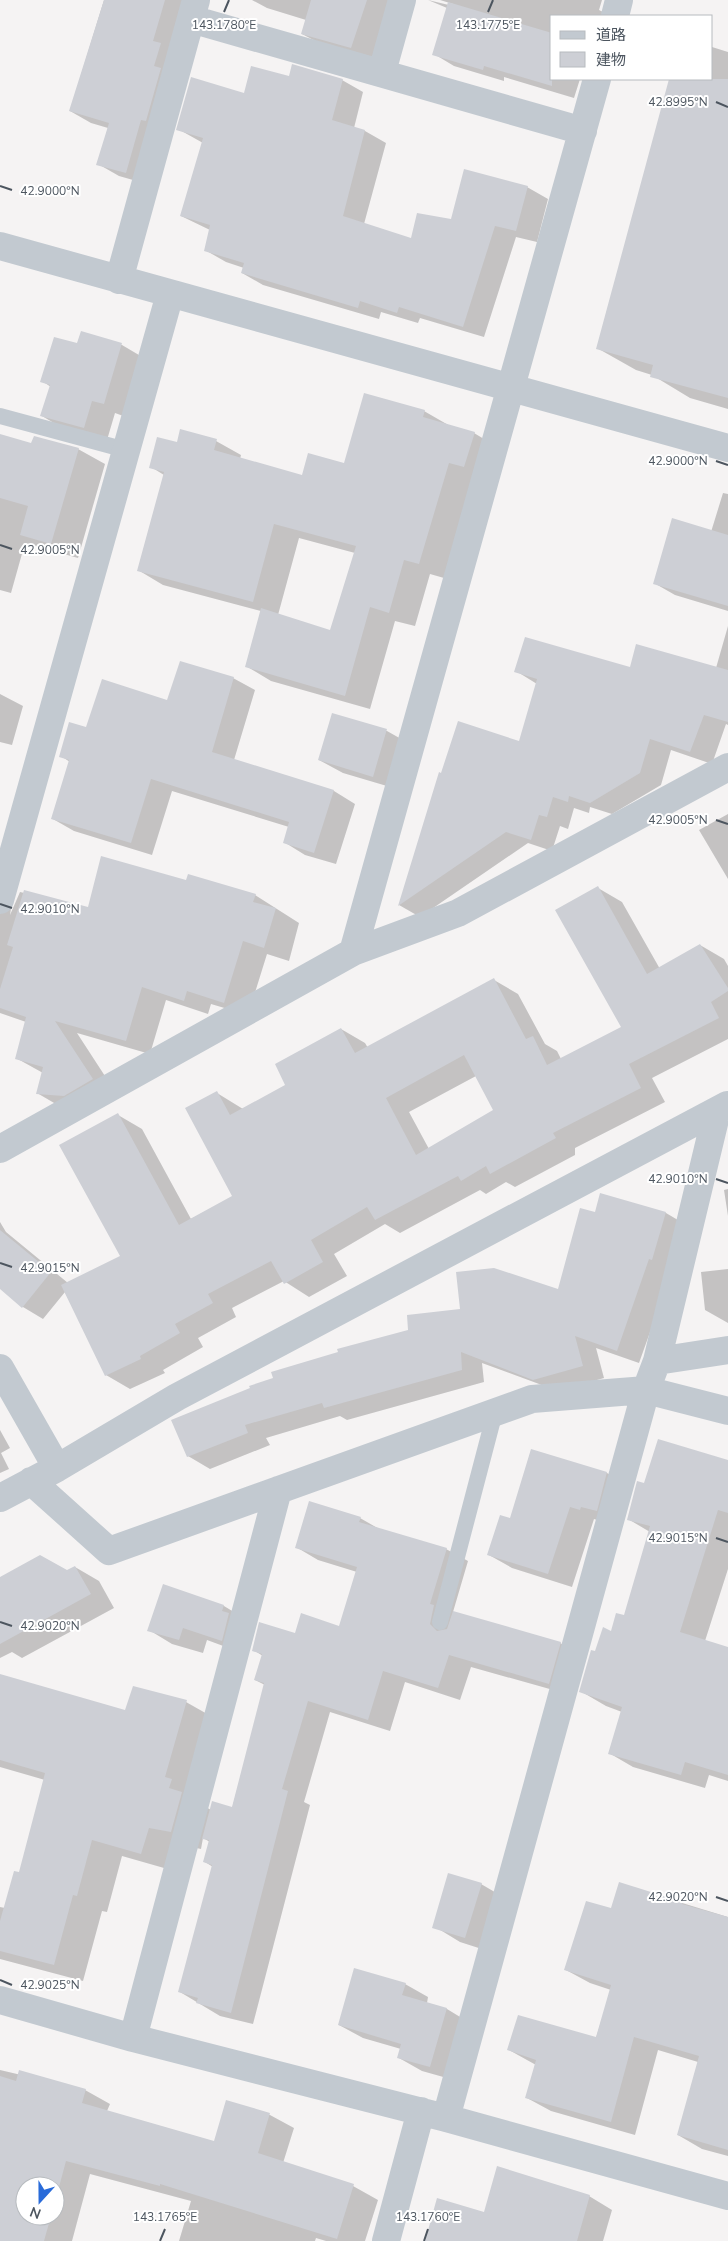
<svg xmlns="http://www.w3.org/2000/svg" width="728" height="2241" font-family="'Nunito Sans','Noto Sans JP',sans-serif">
<rect width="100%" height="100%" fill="#f5f3f3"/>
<path fill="#0003" fill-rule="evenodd" d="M104,0H189L147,184L119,176L98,164L108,128L91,123L70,111Z
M252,0H391L372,59L323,45L302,34L306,20L267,8Z
M428,0L453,6V4L440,0H602L599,10L609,15L552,16V79H580L574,98L504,77V81L454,66L434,54L447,8Z
M712,47L728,52V409L690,398L652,375L636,370L597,348L670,79H712Z
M290,77L342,80L363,92L354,128L365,131L386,143L364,224L412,240L527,187L548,199L537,242L516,237L484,337L420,318L418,323L381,312L379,319L263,285L242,273L244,268L226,262L205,250L210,230L181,216L203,143L178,129L245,94Z
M81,333L122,345L144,358L126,417L115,413L107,440L64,429L42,416L51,387L42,381L77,345Z
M424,411L450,426L474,433L499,448L444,578L430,574L415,626L395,621L370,709L271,681L246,666L261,611L163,585L138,570L164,475L151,467L178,443L216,441L241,455L240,459L303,477L345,465ZM299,538L355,553L331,632L278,615Z
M0,435L32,445L78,449L105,464L78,558L25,543L11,593L0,590Z
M723,493L728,494V611L675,595L654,583L711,532Z
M728,626V725L726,724L712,764L671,750L661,785L612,814L590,807L589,813L574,808L568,829L560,826L552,851L528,843L420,917L399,905L520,742L537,684L516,671L716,668Z
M233,678L255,690L234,760L334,791L355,804L336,864L305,855L284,842L289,827L172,791L152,855L74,831L53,819L70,762L61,756L87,728Z
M0,694L23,706L12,745L0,742Z
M333,715L387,731L410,744L397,789L343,773L319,760Z
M728,814V879L699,830Z
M187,882L255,895L299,923L289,961L267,954L248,1015L211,1004L208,1014L166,1000L150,1054L77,1033L116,1093L61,1107L37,1093L43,1073L16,1058L26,1022L0,1013V889L13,896L10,915L20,892L88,908Z
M598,888L622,902L660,969L700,945L724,959L728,966V1039L652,1078L665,1102L575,1148V1155L515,1187L506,1182L486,1194L480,1190L400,1233L385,1224L334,1254L347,1276L309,1297L284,1281L232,1308L236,1317L198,1338L203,1347L163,1370L165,1373L130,1389L106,1375L65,1292L43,1319L23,1307L0,1288V1222L6,1232L68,1283L121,1257L118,1115L142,1129L191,1219L233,1197L217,1093L243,1109L287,1085L341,1029L365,1043L368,1048L494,980L518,994L545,1044L557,1051L561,1059L623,1028ZM476,1076L495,1111L429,1149L409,1112Z
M728,1189V1216L724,1190Z
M601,1195L666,1213L688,1226L639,1363L596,1348L604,1378L558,1391L482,1363L484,1382L347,1420L340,1416L266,1438L270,1445L210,1469L188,1456L410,1331L462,1311L559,1290L596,1214Z
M728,1269V1323L705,1310L701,1272Z
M0,1430L10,1448L1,1453L9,1469L0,1473Z
M531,1451L607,1473L630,1487L603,1522L594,1519L572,1587L512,1568L489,1555L511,1520Z
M728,1461V1569L705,1641L728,1648V1781L709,1775L705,1788L633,1767L609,1753L622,1712L606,1706L582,1692L596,1653L625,1617L650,1532L628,1519L645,1485Z
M360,1518L381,1530L446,1549L468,1561L453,1612L560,1643L582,1655L571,1695L471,1667L460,1700L405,1682L390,1731L330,1712L304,1802L310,1805L253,2024L220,2016L180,1992L213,1867L205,1862L210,1842L203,1838L201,1849L178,1844L171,1870L122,1856L107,1912L102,1911L83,1981L0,1959V1907L5,1908L20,1874L45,1780L0,1767V1676L126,1712L186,1702L216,1719L199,1803L211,1810L232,1809L265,1685L255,1680L263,1656L253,1650L295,1634L340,1627L357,1572L318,1560L296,1547Z
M75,1567L99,1581L114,1608L22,1658L12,1652L0,1658V1578L67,1571Z
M164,1586L224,1606L247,1620L245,1654L207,1640L203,1653L172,1644L149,1630Z
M481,1884L505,1898L488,1951L460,1942L437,1928Z
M620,1884L728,1917V2156L702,2149L678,2135L698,2062L658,2050L635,2135L551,2111L527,2098L536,2065L509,2050L596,2038L611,1990L590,1983L566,1970L612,1910Z
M405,1984L428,1997L427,2003L447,2009L470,2023L454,2080L422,2071L399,2058L401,2049L363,2038L339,2025Z
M0,2070L85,2090L110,2104L107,2111L215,2142L227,2101L270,2115L294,2128L283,2163L353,2186L378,2200L365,2241H326L316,2238L315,2241H179L191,2201L90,2174L72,2241H0ZM25,2186H55V2216H25Z
M589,2196L612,2210L603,2241H430L485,2213Z"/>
<path fill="#cdcfd5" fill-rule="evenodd" d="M104,0H165L153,41L161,43L154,66L161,68L146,121L141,120L126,173L96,165L109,123L69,111Z
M311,0H367L351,48L301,34Z
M448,2L552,33V86L484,66L483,70L432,55Z
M292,64L343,79L332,120L365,130L343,216L411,238L417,213L451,219L464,169L528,186L516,231L495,226L463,327L399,307L397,313L360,301L358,308L241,273L244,263L204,251L210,225L180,216L203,138L176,130L191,77L244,93L251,66L289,76Z
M669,79H728V398L650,377L653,365L596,349Z
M81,331L122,343L104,404L92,401L84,428L40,416L50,385L40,382L54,337L77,343Z
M364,393L425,410L423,417L475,432L464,467L449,463L419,564L404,560L389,613L370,607L345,696L245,667L261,608L330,630L356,546L274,524L253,602L137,571L164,472L149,468L157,437L177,442L180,429L217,439L214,450L302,475L308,453L344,463Z
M0,434L31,443L34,436L79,448L51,544L20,535L28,506L0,498Z
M672,518L728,535V606L653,584Z
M525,637L630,667L636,644L728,670V722L704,715L690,752L650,739L640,773L590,803L569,796L568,802L553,797L547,817L539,815L531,840L506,832L398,906L439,772L441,773L458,721L519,741L537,679L514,672Z
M180,661L234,677L212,752L334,790L314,853L283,843L289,822L151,779L131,843L51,819L69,760L59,757L69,722L86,727L102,679L167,700Z
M332,713L387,729L373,777L318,760Z
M101,856L186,880L188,874L256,894L253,902L276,908L264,948L243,941L224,1003L187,991L184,1001L142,987L126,1041L55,1021L93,1079L64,1096L36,1094L43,1067L15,1059L26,1017L0,1008V989L13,947L7,945L24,890L88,907Z
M598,886L647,974L700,944L728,988V991L711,1002L719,1018L629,1064L641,1088L553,1133L556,1138L490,1174L486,1166L461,1181L458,1176L375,1220L367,1207L311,1240L323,1262L284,1284L271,1261L208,1294L213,1303L175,1324L180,1333L140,1356L141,1359L105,1376L61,1285L120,1256L59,1145L118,1113L179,1225L232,1196L185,1108L217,1091L230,1115L285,1085L275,1064L341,1028L355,1053L494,978L526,1039L533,1036L547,1065L621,1027L555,910ZM464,1055L493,1110L416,1155L386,1098Z
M600,1193L666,1212L652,1260L649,1259L617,1351L575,1336L583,1366L533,1380L461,1352L462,1370L324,1408L322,1403L245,1425L248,1433L187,1457L171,1420L250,1388L249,1386L273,1378L271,1372L338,1352L337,1349L408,1330L407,1315L460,1309L456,1272L494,1268L558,1289L580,1208L595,1212Z
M0,1230L51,1272L22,1308L0,1289Z
M658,1439L728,1460V1513L718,1510L680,1632L728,1647V1775L685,1762L681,1775L608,1754L622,1707L579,1692L591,1650L595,1651L603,1627L611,1631L616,1613L624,1615L650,1526L627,1520L637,1481L644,1483Z
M531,1449L607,1472L597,1511L581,1507L580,1510L570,1507L548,1574L487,1555L500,1515L510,1518Z
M309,1501L361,1517L359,1522L447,1548L430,1604L434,1605L430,1624L437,1631L447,1629L453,1611L561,1642L549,1684L449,1655L438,1688L383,1671L368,1720L308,1701L282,1789L288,1791L231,2013L196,2003L198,1998L178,1992L212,1865L203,1862L209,1840L202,1839L212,1801L232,1807L264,1683L254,1680L262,1654L252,1651L259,1622L295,1633L301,1613L339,1626L357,1567L295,1548Z
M40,1555L67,1570L75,1566L91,1594L0,1644V1577Z
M163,1584L224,1605L222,1611L229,1613L222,1641L183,1628L179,1640L147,1631Z
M0,1674L125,1710L133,1686L187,1700L165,1777L172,1779L169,1788L182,1792L171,1832L149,1828L141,1854L92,1840L77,1896L73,1895L54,1965L0,1951V1921L14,1871L19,1872L45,1773L0,1760Z
M448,1873L482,1883L465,1938L432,1928Z
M619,1882L683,1902L682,1904L728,1917V2150L677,2135L699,2056L634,2037L611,2122L525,2098L536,2060L507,2050L518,2015L596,2037L611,1985L564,1970L586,1901L611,1908Z
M354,1968L406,1983L402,1995L447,2008L430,2067L397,2058L401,2044L338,2025Z
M19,2070L86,2089L82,2103L214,2141L226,2100L270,2113L258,2153L354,2184L337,2239L160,2184V2186L66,2161L55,2202V2186H25V2216H51L44,2241H0V2076L16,2081Z
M497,2166L590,2195L577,2241H425L437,2198L484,2212Z"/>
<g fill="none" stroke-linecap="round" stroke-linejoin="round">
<path stroke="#c2c9d0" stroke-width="16" d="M0,416L126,450
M440,1622L495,1412"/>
<path stroke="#c2c9d0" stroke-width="28" d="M615,16L619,0
M191,19L583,131
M382,72L402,0
M0,246L728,448
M119,280L196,0
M0,900L170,294
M353,952L597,79
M0,1149L353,952L458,913L728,767
M657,1361L728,1350
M0,1368L57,1468
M31,1481L109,1551L532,1399L646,1390L728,1411
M0,1498L57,1468L177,1397L727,1105
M0,2000L133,2038L446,2118L728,2196
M133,2038L278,1490
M446,2118L646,1390L657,1361L717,1111
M386,2241L421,2111"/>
</g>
<path fill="none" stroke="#4c555f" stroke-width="2" d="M224,12L229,0M488,12L493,0M716,102L728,107M0,186L12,190M716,461L728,465M0,545L12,549M716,820L728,824M0,904L12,908M716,1179L728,1183M0,1263L12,1267M716,1538L728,1542M0,1622L12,1626M716,1897L728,1901M0,1980L12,1985M160,2241L165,2229M424,2241L428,2229"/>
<g font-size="12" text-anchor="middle" fill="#4c555f" stroke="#fff" stroke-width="4" stroke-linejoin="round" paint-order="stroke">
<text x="488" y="29">143.1775°E</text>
<text x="224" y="29">143.1780°E</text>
<text x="678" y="106">42.8995°N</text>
<text x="50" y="195">42.9000°N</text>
<text x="678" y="465">42.9000°N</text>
<text x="50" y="554">42.9005°N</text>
<text x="678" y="824">42.9005°N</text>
<text x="50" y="913">42.9010°N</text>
<text x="678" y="1183">42.9010°N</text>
<text x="50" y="1272">42.9015°N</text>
<text x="678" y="1542">42.9015°N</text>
<text x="50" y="1630">42.9020°N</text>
<text x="678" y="1901">42.9020°N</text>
<text x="50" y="1989">42.9025°N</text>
<text x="165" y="2221">143.1765°E</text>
<text x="428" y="2221">143.1760°E</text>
</g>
<rect x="550" y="15" width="162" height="65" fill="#ffffff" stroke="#b7bbbf"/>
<rect x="560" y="31" width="25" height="8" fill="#c2c9d0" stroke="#b7bbbf"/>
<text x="596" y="40" font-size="15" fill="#4c555f">道路</text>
<rect x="560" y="52" width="25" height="15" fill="#cdcfd5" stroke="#b7bbbf"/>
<text x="596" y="65" font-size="15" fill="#4c555f">建物</text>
<g transform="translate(40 2201) rotate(201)"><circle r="24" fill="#ffffff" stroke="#b7bbbf"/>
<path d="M0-4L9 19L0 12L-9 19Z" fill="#296bd9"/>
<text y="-8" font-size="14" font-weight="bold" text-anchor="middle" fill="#4c555f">N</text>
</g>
</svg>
